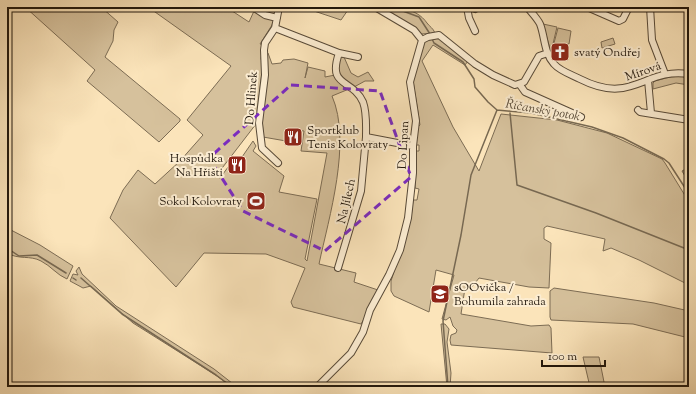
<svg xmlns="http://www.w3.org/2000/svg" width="696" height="394" font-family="'Sorts Mill Goudy',serif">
<rect width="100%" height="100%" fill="#fbe4ba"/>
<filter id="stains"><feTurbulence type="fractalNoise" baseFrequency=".005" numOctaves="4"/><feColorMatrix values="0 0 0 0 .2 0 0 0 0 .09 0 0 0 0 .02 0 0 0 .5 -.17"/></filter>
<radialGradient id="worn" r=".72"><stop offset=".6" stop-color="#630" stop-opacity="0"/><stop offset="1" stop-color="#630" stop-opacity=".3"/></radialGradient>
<path fill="#d6c19c" stroke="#7c6c54" d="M25,7H101L118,22L114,30L113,41L105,57L180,119V121L159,142L87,81L95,70Z
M148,7H226L249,22L254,11L261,16L268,7H277L272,25L260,44L263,45L261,59L263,63L256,124L216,176L220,178L234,159L237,157H242L253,141L256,146L253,151L284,176L279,192L317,199L305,259L307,261L327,153L301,151L304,131L288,130L286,141L263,137L262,113L266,54L268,53L272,64L281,63L283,60L294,59L308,63L305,78L308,67L325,71V77L335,75L349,89L332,96C352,142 329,217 319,264L356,273L354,282L381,291L361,324L293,307L291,302L305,268L266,254L204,253L176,287L110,218L123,190L138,170L155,184L180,161L203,135L187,120L231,66Z
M302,7H350L341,20Z
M378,7C395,7 416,7 427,23C430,27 433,28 435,33L421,34L393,16L391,13Z
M543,24L557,27L551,52Z
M558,28L571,31L569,44L554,43Z
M438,37L468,61L465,65L433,45L422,61L453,127L479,171L501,114L557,120L607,133L662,159L665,163L689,202V285L639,260L611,248L603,251L605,239L547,226L544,228V239L551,243L549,288L529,287L479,278L472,287L465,288L461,314L531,326L549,325L551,328L552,353L451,345L450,340L451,335L456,333L457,330L453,326L450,317L446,320L442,319L454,275L436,270L429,312L394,296L391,291V281L411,218L413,200H417L419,189L415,188L416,151H419V145H416L417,128L420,125L413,81L422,44L428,39Z
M613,38L615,44L602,48L601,42Z
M341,56L344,57L351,73L358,77L368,72L374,81H365L354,87L342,79L337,68Z
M681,76L689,78V85L676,83L653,89V83L655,81L670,77Z
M7,228L40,245L73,266L67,279C57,275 51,266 41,261C30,255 19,260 7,253Z
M79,267L82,274L116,306L214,369L237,387H232L214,374L133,323L91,286L83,288L70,281L73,274L78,275L76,271Z
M554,288L654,303L689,311V338L633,324L551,320L550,317V291Z
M441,324H445L449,329L447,342L451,373L450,387H447Z
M583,357H599L605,387H590Z"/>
<path fill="#b19e7f" stroke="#776851" d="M689,167V183L682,171Z"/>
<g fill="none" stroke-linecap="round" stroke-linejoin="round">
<path stroke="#776851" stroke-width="1.5" d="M392,7L419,17L430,34
M431,37L434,43L463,62L474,79L475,87L488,102L497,110L531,113L592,127L623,138L664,159L669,163L689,194
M510,113L517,185L596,213L689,250
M7,248L19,256L37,255L66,273
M73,278L76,280
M81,278L122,314L216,375L232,387
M448,387L443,321L461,235L471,175L497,110"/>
<g stroke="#584a38" stroke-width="8">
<path id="minor" d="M253,7L265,15L277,18
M375,7L414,30L422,40
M467,7L469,18L475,31
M470,7L475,9
M527,7C531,12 537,18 540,24C545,37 544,53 554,64C560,71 572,75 580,79C633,106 644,67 689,74
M587,7L619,21L623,19L629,7
M636,7H646
M650,7L652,40L665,74
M674,7H689
M275,28L339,53C327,88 352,78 363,102C367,113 366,125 366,137L413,146
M339,53L358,57
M648,80L651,113
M520,85L525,92L581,117
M638,110L640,112L689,120
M278,163L262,148L259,123L265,75L264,50L265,43L275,28L279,7
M338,268L361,191L366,137
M317,387L351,353L363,332L370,310L389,275L400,250L408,218L413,173V146L416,121L410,82L422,40L428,37L439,35L475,64L493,75L515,85L524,82L539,56L548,53"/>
</g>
<use href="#minor" stroke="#fcedd2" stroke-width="6"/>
</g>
<path fill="none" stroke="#7b2cbf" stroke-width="3" stroke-dasharray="8 5" stroke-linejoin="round" d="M291,85L380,91L411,177L325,251L243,211L209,158Z"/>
<defs>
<g id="church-square" transform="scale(1)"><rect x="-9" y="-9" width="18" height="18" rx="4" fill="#8f2418" stroke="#fcedd2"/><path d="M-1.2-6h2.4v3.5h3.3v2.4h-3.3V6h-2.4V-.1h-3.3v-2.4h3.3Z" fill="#fff"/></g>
<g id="restaurant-square" transform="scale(1)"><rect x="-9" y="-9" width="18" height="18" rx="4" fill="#8f2418" stroke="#fcedd2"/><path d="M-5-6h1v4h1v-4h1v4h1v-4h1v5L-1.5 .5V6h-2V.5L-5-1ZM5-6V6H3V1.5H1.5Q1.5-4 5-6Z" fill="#fff"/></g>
<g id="stadium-square" transform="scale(1)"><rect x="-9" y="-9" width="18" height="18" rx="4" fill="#8f2418" stroke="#fcedd2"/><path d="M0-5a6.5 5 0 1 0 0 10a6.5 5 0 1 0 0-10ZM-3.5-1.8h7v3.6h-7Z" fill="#fff"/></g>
<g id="school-square" transform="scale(1)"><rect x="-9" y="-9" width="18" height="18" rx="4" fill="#8f2418" stroke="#fcedd2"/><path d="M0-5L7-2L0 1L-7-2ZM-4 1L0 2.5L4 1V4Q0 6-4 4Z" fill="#fff"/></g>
</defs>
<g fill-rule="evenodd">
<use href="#church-square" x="560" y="52"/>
<use href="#restaurant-square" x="293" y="137"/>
<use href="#restaurant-square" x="237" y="165"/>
<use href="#stadium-square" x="256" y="201"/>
<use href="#school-square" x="440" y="294"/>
</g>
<g text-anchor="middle" stroke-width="4" stroke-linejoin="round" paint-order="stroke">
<g font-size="12" fill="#21170c" stroke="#fcedd2" text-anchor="start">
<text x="574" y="56">svatý Ondřej</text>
<text x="307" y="134">Sportklub<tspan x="307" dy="14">Tenis Kolovraty</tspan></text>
<text x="223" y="162" text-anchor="end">Hospůdka<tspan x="223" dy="14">Na Hřišti</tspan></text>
<text x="242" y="205" text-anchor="end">Sokol Kolovraty</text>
<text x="454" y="291">sOOvička /<tspan x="454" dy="14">Bohumila zahrada</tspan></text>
</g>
<g font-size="12" fill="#21170c" stroke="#fcedd2">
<text transform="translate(643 71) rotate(-19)" y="4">Mírová</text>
<text transform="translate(251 98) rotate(-86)" y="4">Do Hlinek</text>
<text transform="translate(403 145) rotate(-87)" y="4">Do Lipan</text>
<text transform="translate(346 201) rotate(-77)" y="4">Na Jílech</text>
</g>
<g font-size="13" font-style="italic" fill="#5b4d3a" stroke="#fcedd2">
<text transform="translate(543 109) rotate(10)" y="5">Říčanský potok</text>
</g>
</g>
<rect width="696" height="394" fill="none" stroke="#fbe4ba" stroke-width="24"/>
<rect x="8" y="8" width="680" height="378" fill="none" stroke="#21170c" stroke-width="2"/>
<rect x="12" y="12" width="672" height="370" fill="none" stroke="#21170c"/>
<path d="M542 360v6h63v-6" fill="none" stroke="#21170c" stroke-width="2"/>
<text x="548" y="360" font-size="12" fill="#21170c" stroke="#fcedd2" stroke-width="3" paint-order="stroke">100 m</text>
<rect width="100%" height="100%" filter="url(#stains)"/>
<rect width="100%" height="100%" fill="url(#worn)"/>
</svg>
